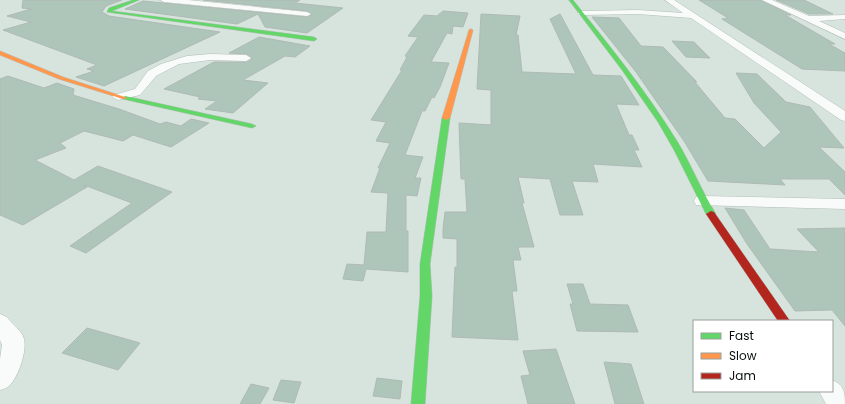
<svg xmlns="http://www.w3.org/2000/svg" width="845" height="404" font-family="Poppins,sans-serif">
<rect width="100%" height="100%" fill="#d6e4dd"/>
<path fill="#aec5ba" stroke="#afbab4" d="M23,0H122L106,6L102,12L109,16L220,32L104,86L76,77L94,71L87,69L97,65L3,30L31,22L7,16L31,9L22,8Z
M203,0H300L295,3L343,8L307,33L265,27L258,14L237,24L125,9L143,1L307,17L312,15L307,11Z
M699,0H761L791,15H785L835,44H829L845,53V71L802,69L722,19L728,18Z
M776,0H804L833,14H809Z
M443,11L468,13L463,27L453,26L452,34L447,33L431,62L449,63L440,87L434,98L432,97L425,111H422L405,155L423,157L415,178H421L417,196L406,195V231H408V272L366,269L363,281L343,279L347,264L364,265L367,232H386L388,193L371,192L380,168H378L390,143L376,141L386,122L371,120L402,70H400L407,57L405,56L418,37L408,36L424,15L437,16Z
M481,14L520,16L516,35H518L522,72L576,74L550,19L560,14L593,75L621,76L639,105L616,104L629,135H632L639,150H634L642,167L593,164L598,182L572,181L583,215H560L550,179L518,177L524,203H522L534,247H518L521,260H513L517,291H512L518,340L452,337L455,267H457V239L443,238V229L445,212H467L465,179H461L459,123L491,125V90L477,89Z
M592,17L619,18L641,46L663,47L697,82L694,81L725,118L735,119L764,148L781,132L754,103L736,73L757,74L786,102L810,107L844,148L819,147L845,172V195L829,179H780L785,185L708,181L684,141L636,72Z
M259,37L310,46L295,57L285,56L243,80L268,83L233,113L205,109L217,101L198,99L200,97L164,89L214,62H247L252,59L247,54L229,53Z
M672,41L694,42L710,58L686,57Z
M8,76L44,88L57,83L74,89L73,95L119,109L160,124L166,122L181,126L191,119L209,123L171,147L133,135L123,141L84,131L60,143L66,148L35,160L74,180L98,166L172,192L86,253L70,246L132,203L84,185L87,187L23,225L0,215V79Z
M725,208L744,210L770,249L819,252L797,229L845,228V326L832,310L795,311L747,244Z
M567,284H583L590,304L628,305L638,332L577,331L570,304H573Z
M87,328L140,343L118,370L62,353Z
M556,349L575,404H528L521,376L530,375L523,351Z
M604,362L631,364L644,404H615Z
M377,378L402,381L400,399L373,396Z
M281,380L301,382L294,403L273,400Z
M251,384L269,388L260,404H240Z"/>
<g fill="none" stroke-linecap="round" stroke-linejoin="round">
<g stroke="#b4bfb9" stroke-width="1">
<path id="street" d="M160,0H188L307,12L311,14L307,16L164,2Z
M665,0H674L845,111V121L841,120L691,18L638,14L581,15L577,13L581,11L638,10L683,13Z
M762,0H772L809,16L845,15V19L819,21L845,33V39Z
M210,54L246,55L251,58L246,61L210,60L179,64L156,76L140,95L118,100L112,97L114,95L135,89L148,71L161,64L187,56Z
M702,196L845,199V209L696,205L694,201L696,197Z
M0,314L7,317C12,325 22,330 24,339C27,352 18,378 9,386C7,388 3,389 0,390V359L2,345L0,340Z
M832,380C844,385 845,392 845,404H826L819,391H832Z"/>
</g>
<g stroke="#b4bfb9" stroke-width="1">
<path id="fast" d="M133,0H139L112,11L314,37L317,39L314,41L107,12L109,8Z
M569,0H573C610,46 646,91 677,141C691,164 701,190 716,214L714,216H708L706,214L674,150L658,122L622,70Z
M125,96L252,124L256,126L252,128L123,99L122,98Z
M446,116L450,118L430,264L432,296L425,404H411L420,296V264L442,118Z"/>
</g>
<g stroke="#b4bfb9" stroke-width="1">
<path id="slow" d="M471,29L473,30L450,118L446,120L442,118L469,30Z
M0,51L63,77L128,98L123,99L59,79L0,55Z"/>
</g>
<g stroke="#b4bfb9" stroke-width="1">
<path id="jam" d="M711,211L714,212L790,321H778L706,214Z"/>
</g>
<use href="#street" fill="#f9fbfa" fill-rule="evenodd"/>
<use href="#fast" fill="#63d668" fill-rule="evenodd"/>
<use href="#slow" fill="#ff974d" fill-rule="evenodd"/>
<use href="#jam" fill="#b3261e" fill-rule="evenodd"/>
</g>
<rect x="693" y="320" width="140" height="72" fill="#ffffff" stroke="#9b9f9d"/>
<rect x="701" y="333" width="20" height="6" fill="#63d668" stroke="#9b9f9d"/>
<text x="729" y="340" font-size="12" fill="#060e0a">Fast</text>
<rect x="701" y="353" width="20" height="6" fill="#ff974d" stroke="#9b9f9d"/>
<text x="729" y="360" font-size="12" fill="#060e0a">Slow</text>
<rect x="701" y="373" width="20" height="6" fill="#b3261e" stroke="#9b9f9d"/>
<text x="729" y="380" font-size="12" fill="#060e0a">Jam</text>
</svg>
